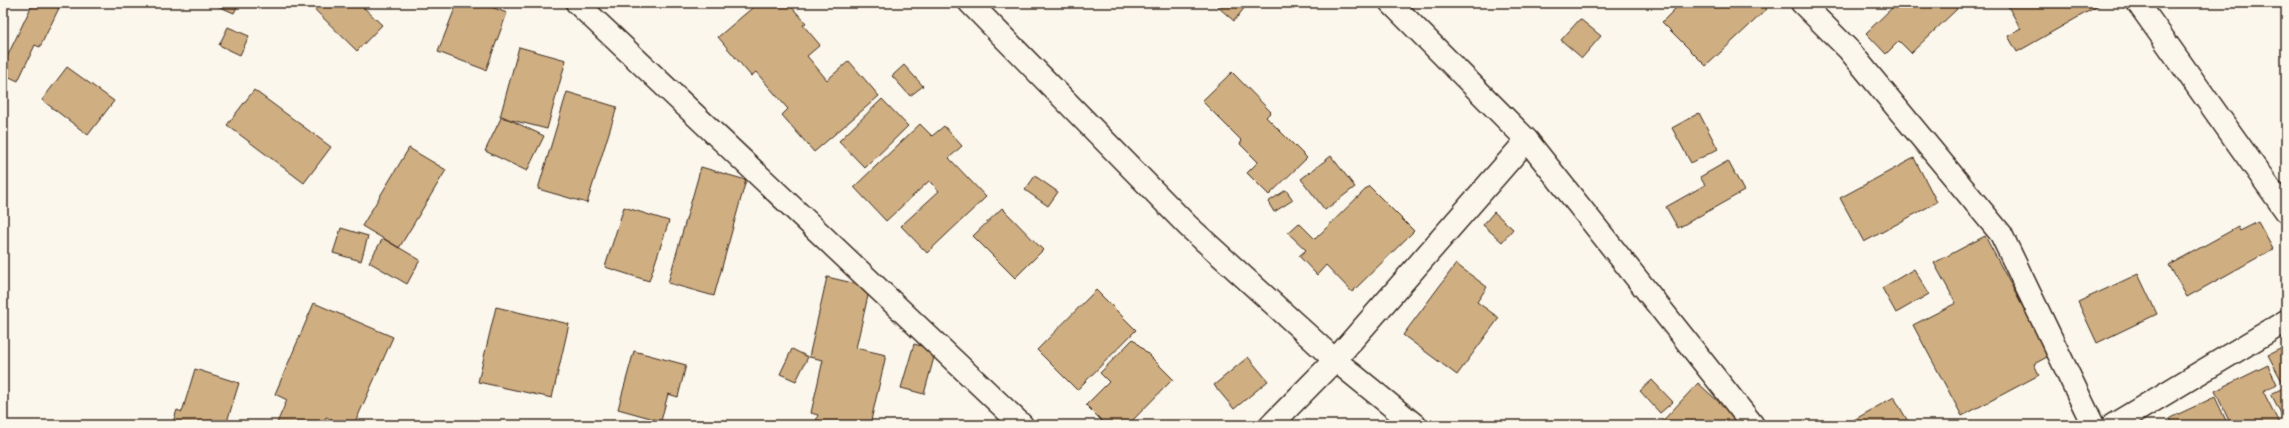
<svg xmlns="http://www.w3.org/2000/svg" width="2289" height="428" font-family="'Balsamiq Sans',sans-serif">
<rect width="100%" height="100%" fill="#fbf7ec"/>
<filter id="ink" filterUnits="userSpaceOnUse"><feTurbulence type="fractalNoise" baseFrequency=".025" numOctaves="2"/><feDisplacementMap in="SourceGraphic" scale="8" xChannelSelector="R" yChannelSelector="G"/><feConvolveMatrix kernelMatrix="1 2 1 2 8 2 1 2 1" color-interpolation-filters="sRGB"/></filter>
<g filter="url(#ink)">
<path fill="#cfae82" stroke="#3b2a1e" d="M33,3H47L59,8L40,47L35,45L18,81L3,74V65Z
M211,3H239L234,13Z
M308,3H359L382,25L357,51Z
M457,3H481L507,13L486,70L438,52Z
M758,3H788L806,23L803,25L820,45L807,56L827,80L849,61L879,96L814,152L782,115L788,109L756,72L751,76L718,37Z
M1221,3H1241L1245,7L1234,21L1218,7Z
M1679,3H1761L1767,9L1706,66L1662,22L1680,4Z
M1897,3H1951L1957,9L1911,53L1899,41L1886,54L1866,33Z
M2006,3H2103L2017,52L2008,36L2021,29Z
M1580,19L1601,36L1582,58L1561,40Z
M228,27L249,36L240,55L219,45Z
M519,47L566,60L547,129L500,117Z
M904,65L923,86L910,96L892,76Z
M67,67L114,101L88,135L42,100Z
M1232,72L1271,112L1266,117L1307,158L1269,195L1247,173L1258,162L1240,144L1242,141L1202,101Z
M254,90L331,147L304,183L227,125Z
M567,92L617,107L587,203L538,189Z
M882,99L908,126L865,168L839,141Z
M1699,113L1718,149L1691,163L1672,128Z
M502,116L544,136L527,171L485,151Z
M920,124L932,136L944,126L962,146L949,158L986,197L927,253L901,226L939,191L929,181L886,221L854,187Z
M409,148L446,170L399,248L362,226Z
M1331,156L1355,187L1325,210L1301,179Z
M1914,158L1937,202L1864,242L1840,198Z
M1728,161L1744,191L1678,228L1666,207L1705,185L1700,177Z
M701,167L746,180L714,296L668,283Z
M1035,176L1058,192L1048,206L1025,190Z
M1369,186L1414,231L1352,292L1326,265L1317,275L1299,256L1306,250L1288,233L1299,223L1315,239Z
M1286,190L1293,200L1274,212L1268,202Z
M624,207L669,221L649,281L605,267Z
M1002,208L1043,250L1015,278L973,236Z
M1494,212L1513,229L1502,242L1483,225Z
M2258,222L2273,249L2187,297L2169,265L2238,227L2240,231Z
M341,228L368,236L361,261L333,253Z
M1985,236L2049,356L2034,364L2039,375L1962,416L1913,325L1956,303L1934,263Z
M383,238L420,260L407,284L369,262Z
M1456,264L1487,287L1477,302L1499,318L1457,375L1403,335Z
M1914,269L1929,294L1896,313L1882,288Z
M2138,274L2157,314L2097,343L2078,302Z
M827,277L870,287L856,348L886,355L870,425H815L818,415L811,413L823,360L809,357Z
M1096,290L1136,330L1077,390L1037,350Z
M314,303L393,337L354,425H344L326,417L323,425H276L287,400L275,394Z
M496,307L569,324L552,398L478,382Z
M1133,339L1173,379L1128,425H1106L1086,405L1109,382L1100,373Z
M914,344L936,350L924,394L901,388Z
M2286,346V423L2271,394L2285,387L2268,355Z
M792,349L808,357L796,381L780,374Z
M634,351L686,365L678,397L668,394L661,421L618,409Z
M1248,357L1268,381L1234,409L1214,385Z
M2268,365L2277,384L2263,391L2280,425H2231L2215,391Z
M195,369L239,383L226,425H172L177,410L182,412Z
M1652,380L1673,402L1660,413L1640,391Z
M1698,383L1744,425H1659Z
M1894,397L1910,425H1845Z
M2215,397L2228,425H2173L2170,418Z"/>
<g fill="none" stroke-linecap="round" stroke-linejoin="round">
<g stroke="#3b2a1e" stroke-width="25">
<path id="minor" d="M970,3L1188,226L1335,360L1415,425
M1391,3L1527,140L1753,425
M1802,3L1849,50L2001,234L2093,425
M2138,3L2286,211
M1271,425L1335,360L1527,140
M2113,425L2286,321"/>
</g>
<g stroke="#3b2a1e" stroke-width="25">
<path id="tertiary" d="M577,3L1022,425"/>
</g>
<use href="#minor" stroke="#fbf7ec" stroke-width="22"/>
<use href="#tertiary" stroke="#fbf7ec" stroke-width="22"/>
</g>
</g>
<rect width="2289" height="428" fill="none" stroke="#fbf7ec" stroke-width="16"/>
<rect x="8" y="8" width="2273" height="412" fill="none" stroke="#3b2a1e" stroke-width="1.5" filter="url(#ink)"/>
</svg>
